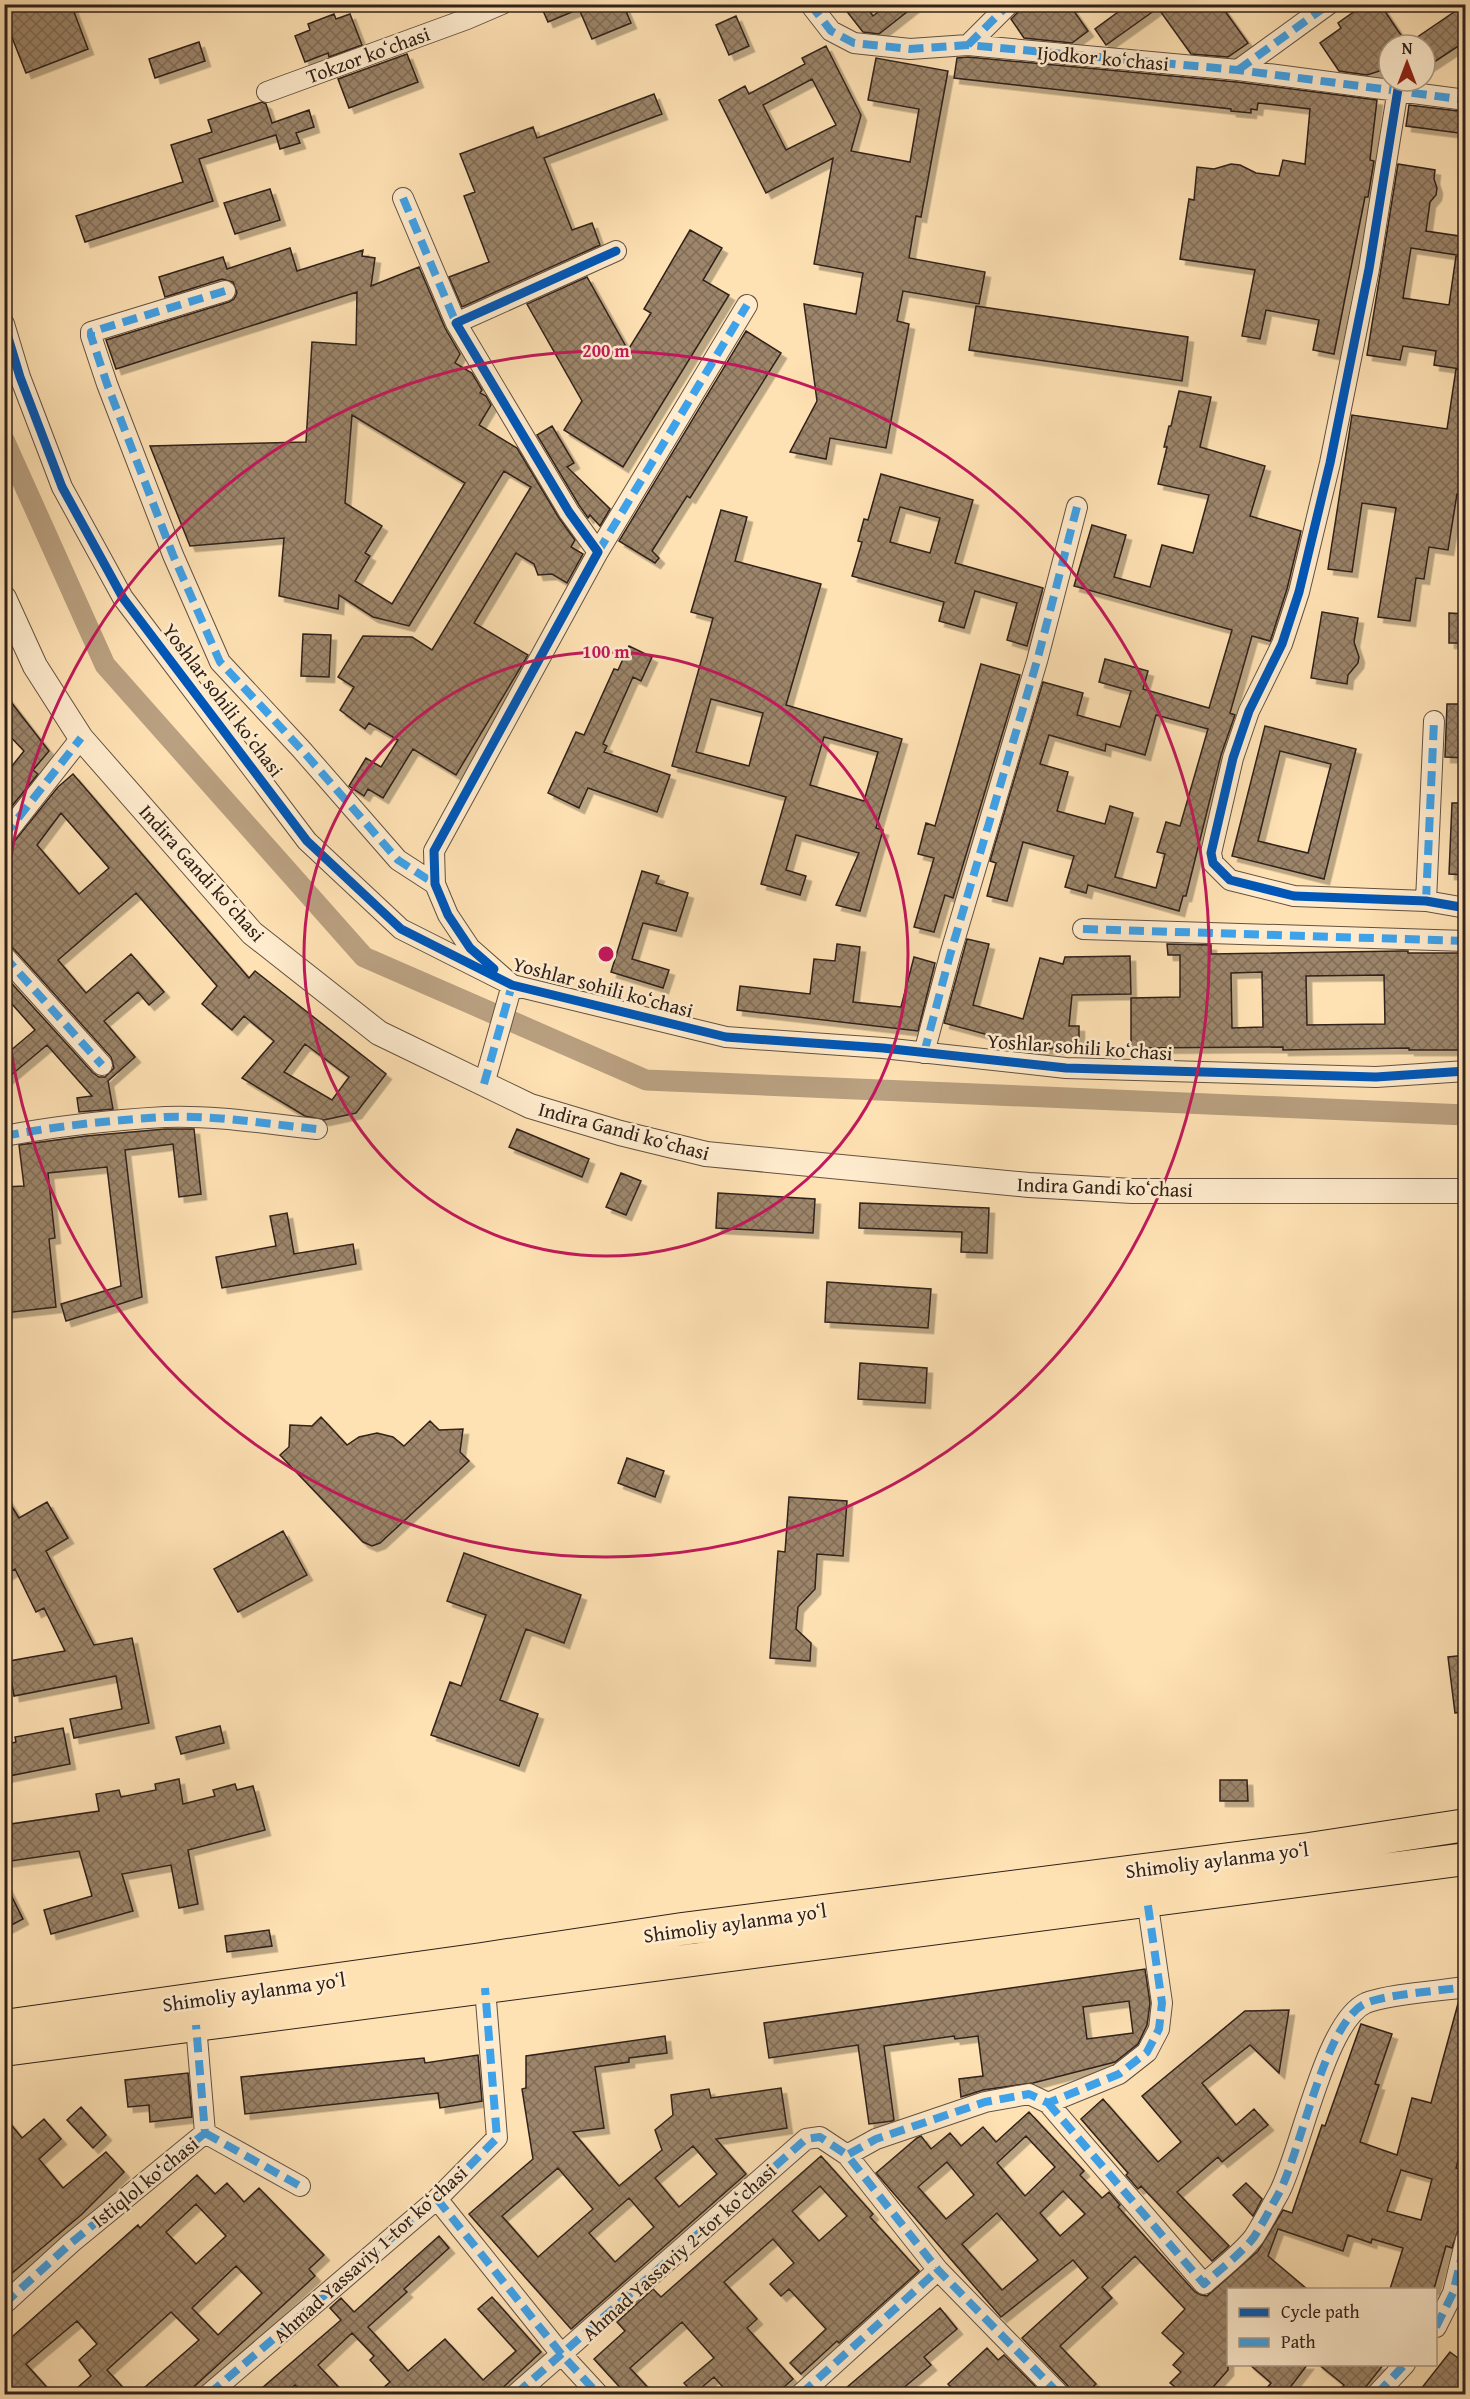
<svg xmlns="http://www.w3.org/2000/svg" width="1470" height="2399" font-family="'Gentium Book Plus',serif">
<defs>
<pattern id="building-cross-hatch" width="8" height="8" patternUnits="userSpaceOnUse" patternTransform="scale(1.5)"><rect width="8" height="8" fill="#9c856a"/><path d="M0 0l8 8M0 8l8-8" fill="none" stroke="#806c56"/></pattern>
<filter id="shadow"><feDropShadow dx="5.5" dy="5.5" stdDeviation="0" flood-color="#0004"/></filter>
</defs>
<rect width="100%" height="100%" fill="#ffe2b4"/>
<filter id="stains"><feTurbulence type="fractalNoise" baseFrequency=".00333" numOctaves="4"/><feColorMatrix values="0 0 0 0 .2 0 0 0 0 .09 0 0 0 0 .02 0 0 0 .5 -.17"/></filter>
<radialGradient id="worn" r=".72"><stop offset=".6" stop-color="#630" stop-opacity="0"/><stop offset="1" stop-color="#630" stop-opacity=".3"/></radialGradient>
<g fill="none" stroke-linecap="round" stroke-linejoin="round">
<path stroke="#b9a080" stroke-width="21" d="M4,440L105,665L364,957L646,1080L1466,1115"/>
</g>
<path fill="url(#building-cross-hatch)" stroke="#30211a" stroke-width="1.5" fill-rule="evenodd" filter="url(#shadow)" d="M4,4H71L88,49L26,73L4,17Z
M540,4H623L631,23L592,39L579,9L548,22Z
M841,4H864L873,16L888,4H917L879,34L863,32Z
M1021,4H1069L1088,31L1072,43L1024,38L1011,19L1018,12Z
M1129,4H1220L1248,43L1228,57L1191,54L1158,8L1106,45L1095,29Z
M1365,4H1380L1407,44L1466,4V41L1425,68V45H1389V68L1367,75L1339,71L1320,43L1341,28L1338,23Z
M334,14L336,19L350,14L362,45L329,57L328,53L305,62L295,36L310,30L308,24Z
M736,16L749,46L729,55L716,25Z
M199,42L205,61L155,78L149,59Z
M826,46L861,115L851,151L910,162L919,109L868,100L876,58L948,71L921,217L916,216L909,258L985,272L979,304L903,291L897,321L909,324L886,448L830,438L826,459L790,452L817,401L804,304L856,314L863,273L814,264L833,158L766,193L719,100L745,86L749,94L805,64L802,58ZM812,79L836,125L786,150L763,105Z
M407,54L418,82L349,108L338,79Z
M968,57L1237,82L1377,100L1370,160L1374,161L1368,197H1365L1334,354L1313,350L1319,320L1266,310L1260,339L1242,336L1255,270L1180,259L1189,199L1194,200L1197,167L1214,169L1231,164L1240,165L1256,173L1279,176L1283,160L1305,164L1310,109L1258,103L1257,110L1251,109V113L1231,111V109L954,78L957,58Z
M654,94L662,114L544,158L572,230L592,223L600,245L462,307L449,277L489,262L464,196L475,192L460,154L533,127L537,138Z
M262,102L266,104L272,123L309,110L314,127L296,133L300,143L280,149L276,135L199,159L213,201L85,242L76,216L183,182L171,145L212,132L208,120Z
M1409,105L1466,112V134L1406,126Z
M1398,164L1435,170L1434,179L1437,188L1436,195L1430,202L1426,231L1466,237V335L1460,369L1434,365L1436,351L1403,346L1400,360L1367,355ZM1411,248L1463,256H1456L1449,305L1403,298Z
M270,189L280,220L235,234L224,203Z
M690,230L722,248L703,280L729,295L623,467L564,430L582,401L527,304L587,277L628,350L651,313L644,309Z
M290,248L297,271L363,250L362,256L375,258L371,286L419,267L445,328L460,354L455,363L472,373L482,390L480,393L486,396L491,405L479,425L517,448L559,518L575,540L571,547L583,554L567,583L552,574L538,575L534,564L516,553L474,623L528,655L456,775L413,749L383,798L368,789L364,796L349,786L366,758L381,767L398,740L369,723L365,729L340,710L354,687L338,677L363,636L412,637L432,650L531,487L504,471L409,626L373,617L339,595L338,609L279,596L284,538L190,546L150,446L306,442L312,342L356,345L357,292L116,369L106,340L229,302L234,299L237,293L233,282L222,279L165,297L159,277L223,257L227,269ZM352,415L465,483L392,604L355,581L370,556L365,553L382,526L345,503Z
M976,306L1188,337L1182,381L969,350Z
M746,331L781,353L690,498L687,496L652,551L659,558L655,563L619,541Z
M1456,369L1466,370V495L1457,494L1448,550L1429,547L1424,579L1416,578L1410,621L1378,617L1396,508L1362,503L1352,572L1328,569L1352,415L1447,429Z
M1179,391L1211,397L1200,447L1265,466L1250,516L1301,531L1287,589L1271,639L1270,641L1252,636L1230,713L1235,715L1221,755L1186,896H1183L1179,911L1088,885L1086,893L1065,887L1074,856L1023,842L1007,901L987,896L996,863L990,861L1043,682L1083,693L1077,715L1120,727L1131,691L1099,682L1105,659L1148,671L1143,689L1209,708L1232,630L1074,586L1092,525L1126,535L1114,577L1150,587L1162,545L1193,553L1209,495L1158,484L1167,447H1164L1169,426H1171ZM1156,715L1208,729L1180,826L1166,822L1157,852L1165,854L1156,888L1115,877L1133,813L1110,806L1105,824L1057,811L1068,772L1040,764L1049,735L1105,751L1106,744L1145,755Z
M552,426L574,463L567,467L610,509L600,526L590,515L588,518L579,505L537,435Z
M881,474L973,500L955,563L1043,588L1027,646L1007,640L1017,603L975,591L964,628L939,621L944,602L852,576L862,542L858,541L864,519L868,520ZM900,507L940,518L930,553L890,542Z
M721,510L747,517L735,561L821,584L786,705L902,739L876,828L883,830L860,911L836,905L859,853L796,835L786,870L806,876L800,895L761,884L786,797L672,766L713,618L691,612ZM711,699L763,713L749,766L696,752ZM824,737L878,752L864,801L810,785Z
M1322,612L1358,618L1354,642L1359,657L1358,663L1348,675L1347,684L1311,678Z
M1449,613L1466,614V643H1449Z
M303,634L331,635L329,677L301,676Z
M629,646L652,657L641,681L633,677L603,744L607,746L604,752L670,775L657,812L588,788L579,808L548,793L576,732L584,735L614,669L618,670Z
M981,664L1020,675L953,898L945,895L934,932L914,927L934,858L918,854L926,823L935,826Z
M4,693L49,751L33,770L38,774L4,816V776L24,751L4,730Z
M1447,704H1466V758L1445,757Z
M1265,726L1356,749L1324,879L1232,856ZM1280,751L1331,764L1308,853L1258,841Z
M73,774L249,978L255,971L386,1074L356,1113L324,1120L305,1116L242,1078L274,1041L244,1016L232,1030L202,1004L217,986L136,893L58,960L86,993L131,954L164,992L149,1005L138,992L104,1021L135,1057L108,1081L113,1109L79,1112L77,1098L92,1096L47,1045L4,1081V1056L35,1030L4,995V975L93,1073L99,1077H105L114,1068L111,1057L13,948L4,944V848L13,843L58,787ZM61,813L109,868L79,894L37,845ZM305,1044L349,1077L332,1100L284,1072Z
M1452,803H1466V875L1449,874Z
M642,871L659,876L656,883L688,893L676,931L643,923L632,959L669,970L663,988L611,972Z
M967,939L989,944L973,1005L1023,1019L1040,958L1063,964L1065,957L1130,956L1131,994L1072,995L1069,1026H1079V1048L1040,1049L944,1023Z
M837,944L860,947L853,1002L901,1007L914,957L935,963L918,1031L737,1010L740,986L810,994L814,959L835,961Z
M1167,944L1211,945V954L1401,951H1408V953H1466V1050H1409V1048L1283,1050V1047L1131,1048V998L1180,997V955H1168ZM1262,972L1263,1027L1232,1028L1231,973ZM1384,975L1385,1024L1307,1025L1306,976Z
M165,1129H194L201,1194L179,1197L173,1144L125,1150L142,1297L66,1321L61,1304L121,1286L107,1167L48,1173L55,1238L49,1239L56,1307L4,1313V1187L24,1186L19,1145L86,1136Z
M517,1129L589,1159L582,1177L509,1147Z
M621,1173L641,1181L626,1215L606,1207Z
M718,1193L815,1199L813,1233L716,1228Z
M860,1203L989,1208L987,1253L961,1252L962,1232L859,1228Z
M287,1213L294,1254L353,1244L356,1264L222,1288L216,1257L276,1246L270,1216Z
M827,1282L931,1289L928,1328L825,1322Z
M860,1363L927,1368L925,1403L858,1399Z
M321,1417L347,1445L359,1437L377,1433L393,1437L404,1446L430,1421L439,1430L463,1429L460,1452L469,1461L380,1543L372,1546L363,1542L280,1455L289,1447L290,1425L312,1426Z
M627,1458L664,1471L655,1497L618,1483Z
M4,1494L19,1518L47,1502L68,1538L46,1551L94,1645L132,1638L149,1723L74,1738L70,1719L122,1709L116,1676L14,1696L12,1684L4,1685V1662L65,1651L44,1608L36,1612L15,1569L4,1576Z
M789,1497L847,1501L843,1556L817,1554L815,1589L798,1607L796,1629L811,1643L810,1661L770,1658L778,1551L785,1552Z
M283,1531L307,1575L238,1612L214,1569Z
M464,1553L581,1595L564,1643L526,1629L500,1700L538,1714L519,1766L431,1735L450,1682L461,1686L486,1615L447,1601Z
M1466,1655V1712L1455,1713L1448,1657Z
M220,1726L224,1743L181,1754L176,1737Z
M63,1728L70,1764L4,1777V1745L16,1742L15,1737Z
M179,1779L183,1804L215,1796L213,1790L235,1784L237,1790L253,1786L265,1830L188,1850L198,1904L179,1908L171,1865L122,1874L133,1911L51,1934L44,1910L92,1896L79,1851L4,1862V1825L99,1811L96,1794L119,1790L121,1797L156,1790L155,1784Z
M1220,1780H1247L1248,1801H1220Z
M4,1881L23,1919L4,1929Z
M269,1930L272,1946L227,1952L225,1936Z
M1145,1969L1150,2003L1147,2025L1138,2044L1115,2062L1033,2083L983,2090L961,2097L959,2079L983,2076L978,2036L955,2039L954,2036L884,2046L894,2120L892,2121L869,2124L858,2045L769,2058L764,2023ZM1129,2001L1133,2033L1087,2039L1083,2007Z
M1466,1999V2131L1456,2168L1466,2171V2207L1452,2248L1446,2246L1434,2289H1390L1403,2248L1372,2239L1371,2243L1348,2235L1343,2251L1278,2229L1268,2256L1307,2289H1228V2370L1207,2394H1184L1170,2383L1181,2372L1173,2365L1184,2353L1162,2333L1185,2309L1135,2256L1102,2287L1112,2298L1060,2346L1096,2384L1085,2394H1071L1068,2386L1022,2338L1088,2278L1073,2260L1001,2317L876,2173L917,2138L921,2136L931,2149L950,2133L961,2146L983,2127L996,2142L1029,2112L1084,2171L1080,2175L1102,2198L1109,2192L1120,2205L1118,2207L1195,2292L1201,2295L1207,2296L1258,2251L1283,2210L1292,2213L1322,2125L1325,2126L1361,2024L1392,2034L1375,2084L1379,2085L1360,2142L1397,2155L1412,2098L1431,2103L1459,2000ZM1026,2136L1055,2167L1025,2196L997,2163ZM947,2162L974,2195L946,2219L918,2187ZM1401,2170L1432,2179L1421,2220L1387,2211ZM1063,2191L1085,2214L1060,2236L1040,2213ZM997,2213L1038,2260L1002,2290L962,2244Z
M1289,2010L1279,2073L1250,2045L1202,2083L1236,2125L1254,2109L1268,2125L1222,2162L1218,2157L1177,2192L1229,2246L1212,2261L1141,2186L1138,2189L1126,2175L1128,2173L1081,2119L1103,2099L1158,2162L1181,2142L1142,2096L1245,2011Z
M665,2036L667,2053L629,2058V2062L595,2067L604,2128L573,2132L619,2186L662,2150L655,2130L673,2115L671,2095L709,2089L711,2098L781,2088L787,2128L716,2139L746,2174L571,2329L469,2214L533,2159L522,2089L526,2088V2056ZM693,2146L717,2174L679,2207L655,2178ZM558,2168L593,2209L538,2257L502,2216ZM629,2198L654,2227L615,2262L589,2233Z
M478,2055L482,2101L440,2108L438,2093L245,2114L241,2077L424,2058L425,2063Z
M188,2073L192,2117L150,2122L149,2105L128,2107L125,2080Z
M81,2107L106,2135L93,2148L67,2120Z
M4,2116L22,2138L44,2119L61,2139L39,2159L63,2188L106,2152L124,2172L81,2215L4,2280Z
M821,2156L873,2214L870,2217L919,2271L839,2343L837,2341L801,2374L790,2363L826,2329L789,2289L781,2296L770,2284L794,2263L773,2239L724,2282L757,2319L747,2328L793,2379L776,2394H729L714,2377L694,2394L684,2383L714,2358L682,2322L630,2368L654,2394H626L594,2359L625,2331L617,2322L653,2289L661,2297ZM820,2186L847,2216L819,2241L792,2211Z
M197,2175L215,2194L227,2183L244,2202L259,2188L324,2255L309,2269L315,2276L186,2394H137L199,2340L171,2312L107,2370L129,2394H70L91,2376L79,2360L97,2344L77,2321L26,2364L53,2394H4V2344L138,2225L140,2228ZM196,2204L226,2236L196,2264L166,2232ZM236,2266L262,2293L218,2335L192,2308Z
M1246,2183L1262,2199L1253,2216L1233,2195Z
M439,2236L449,2248L404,2289L407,2292L368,2327L408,2371L445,2339L483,2380L516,2351L478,2309L492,2297L541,2352L496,2394H376L390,2382L370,2360L374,2356L352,2333L318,2365L345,2394H304L295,2385L285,2394H255L341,2320L330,2308L341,2298L354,2312Z
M940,2308L957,2329L924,2357L931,2365L896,2394H839Z
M987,2348L998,2360L1004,2355L1043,2394H957L948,2384Z
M1450,2352L1466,2364V2394H1417Z
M1249,2364H1308L1285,2394H1262L1271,2383Z
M1318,2364H1384L1360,2394H1335L1344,2385Z"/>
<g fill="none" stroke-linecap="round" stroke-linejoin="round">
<g stroke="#645140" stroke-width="22">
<path id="minor" d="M810,4L831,31L854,43L910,49L968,45L1238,70L1466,100
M968,45L1009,4
M1238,70L1329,4
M1398,89L1369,269L1330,463L1299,592L1282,644L1249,711L1233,758L1211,853L1213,863L1230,880L1294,896L1426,901L1466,908
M267,92L467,19L502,4
M403,198L456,323
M225,291L91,332V336L107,384L173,555L220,662L301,749L398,860L435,884
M4,324L20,377L62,487L123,598L307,841L401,929L512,985L726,1037L883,1048L1066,1068L1376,1077L1466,1071
M598,552L747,305
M4,836L81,738
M1426,901L1434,721
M1083,929L1466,941
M4,956L102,1065
M924,1053L950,955L1037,661L1077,507
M484,1084L512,985L470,948L448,915L435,884L434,851L598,552L569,512L456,323L616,251
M4,1136C57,1126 112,1120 165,1117C216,1115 267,1124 317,1129
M1048,2103L1204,2284C1220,2269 1241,2254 1254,2237C1263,2223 1271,2207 1279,2193C1301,2151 1325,2021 1366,2003C1388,1994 1439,1991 1466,1987
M205,2133L300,2186
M437,2199L562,2355L598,2394
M4,2304L71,2243L205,2133L196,2025
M1436,2327L1453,2293L1466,2239
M209,2394L437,2199L497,2138L485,1988
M516,2394L806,2139L820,2137L847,2155
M801,2394L938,2270
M1059,2394L938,2270L847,2155L876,2139L985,2102L1029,2094L1048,2103L1119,2074L1147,2052L1159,2029L1162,2003L1147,1899
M1377,2394L1405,2364"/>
</g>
<g stroke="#645140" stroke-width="26">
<path id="tertiary" d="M4,598L35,666L81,738L252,933L379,1033L530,1106L620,1133L706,1154L1029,1185L1132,1191H1466"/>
</g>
<g stroke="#30211a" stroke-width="34">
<path id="primary" d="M4,2026L482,1959L682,1929L1309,1849L1466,1825
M4,2050L1466,1859"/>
</g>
<use href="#minor" stroke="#ffecce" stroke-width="20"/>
<use href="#tertiary" stroke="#ffecce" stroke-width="24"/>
<use href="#primary" stroke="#ffe2b4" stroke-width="32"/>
<path stroke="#3ea2ea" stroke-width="8" stroke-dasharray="15 8" stroke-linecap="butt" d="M810,4L831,31L854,43L910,49L968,45L1238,70L1466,100
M968,45L1009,4
M1238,70L1329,4
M403,198L456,323
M225,291L91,332V336L107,384L173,555L220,662L301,749L398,860L435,884
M598,552L747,305
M4,836L81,738
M1426,901L1434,721
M1083,929L1466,941
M4,956L102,1065
M924,1053L950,955L1037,661L1077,507
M484,1084L512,985L509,982
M4,1136C57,1126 112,1120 165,1117C216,1115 267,1124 317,1129
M1048,2103L1204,2284C1220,2269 1241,2254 1254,2237C1263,2223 1271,2207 1279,2193C1301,2151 1325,2021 1366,2003C1388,1994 1439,1991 1466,1987
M205,2133L300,2186
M437,2199L562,2355L598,2394
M4,2304L71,2243L205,2133L196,2025
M1436,2327L1453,2293L1466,2239
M209,2394L437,2199L497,2138L485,1988
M516,2394L806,2139L820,2137L847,2155
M801,2394L938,2270
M1059,2394L938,2270L847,2155L876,2139L985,2102L1029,2094L1048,2103L1119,2074L1147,2052L1159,2029L1162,2003L1147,1899
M1377,2394L1405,2364"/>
<g stroke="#ffecce" stroke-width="13">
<path id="cycleway" d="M1398,89L1369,269L1330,463L1299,592L1282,644L1249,711L1233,758L1211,853L1213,863L1230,880L1294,896L1426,901L1466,908
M4,324L20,377L62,487L123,598L307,841L401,929L512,985L726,1037L883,1048L1066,1068L1376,1077L1466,1071
M494,969L470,948L448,915L435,884L434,851L598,552L569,512L456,323L616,251"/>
</g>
<use href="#cycleway" stroke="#0057b8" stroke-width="9"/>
</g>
<g fill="none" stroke="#c2185b" stroke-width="3">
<circle cx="606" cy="954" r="302"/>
<path d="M5 907A603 603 0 1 1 5 1001"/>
</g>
<g text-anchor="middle" stroke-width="5" stroke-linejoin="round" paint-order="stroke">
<g font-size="20" fill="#30211a" stroke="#ffecce">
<text transform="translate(368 55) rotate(-20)" y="7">Tokzor koʻchasi</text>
<text transform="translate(1103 58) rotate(5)" y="7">Ijodkor koʻchasi</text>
<text transform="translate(223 700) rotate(53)" y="7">Yoshlar sohili koʻchasi</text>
<text transform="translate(202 873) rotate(48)" y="7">Indira Gandi koʻchasi</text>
<text transform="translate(603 987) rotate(15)" y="7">Yoshlar sohili koʻchasi</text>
<text transform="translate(1080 1047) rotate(4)" y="7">Yoshlar sohili koʻchasi</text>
<text transform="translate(624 1131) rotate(15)" y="7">Indira Gandi koʻchasi</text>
<text transform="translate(1105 1187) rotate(2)" y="7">Indira Gandi koʻchasi</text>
<text transform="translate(1217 1860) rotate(-7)" y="7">Shimoliy aylanma yoʻl</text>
<text transform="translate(735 1923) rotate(-8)" y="7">Shimoliy aylanma yoʻl</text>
<text transform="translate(254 1992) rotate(-8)" y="7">Shimoliy aylanma yoʻl</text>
<text transform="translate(145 2182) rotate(-39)" y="7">Istiqlol ko‘chasi</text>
<text transform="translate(679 2252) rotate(-42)" y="7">Ahmad Yassaviy 2-tor koʻchasi</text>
<text transform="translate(370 2254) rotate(-42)" y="7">Ahmad Yassaviy 1-tor koʻchasi</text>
</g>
</g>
<circle cx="606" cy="954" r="9" fill="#c2185b" stroke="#ffecce" stroke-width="3"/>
<g font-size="18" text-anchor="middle" font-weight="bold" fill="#c2185b" stroke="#ffecce" stroke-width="5" stroke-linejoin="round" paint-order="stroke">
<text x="606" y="357">200 m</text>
<text x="606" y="658">100 m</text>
</g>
<rect width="1470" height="2399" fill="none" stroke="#ffe2b4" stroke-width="24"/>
<rect x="6" y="6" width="1458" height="2387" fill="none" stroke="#30211a" stroke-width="3"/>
<rect x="12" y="12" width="1446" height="2375" fill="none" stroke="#30211a" stroke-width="1.5"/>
<rect x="1227" y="2288" width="210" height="78" fill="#ffecce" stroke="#ac9b86" stroke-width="1.5"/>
<rect x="1239" y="2308" width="30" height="9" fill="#0057b8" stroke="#ac9b86" stroke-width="1.5"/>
<text x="1281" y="2318" font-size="18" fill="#30211a">Cycle path</text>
<rect x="1239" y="2338" width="30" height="9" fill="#3ea2ea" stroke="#ac9b86" stroke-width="1.5"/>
<text x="1281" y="2348" font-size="18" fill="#30211a">Path</text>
<g transform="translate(1407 63)"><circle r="28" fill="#ffecce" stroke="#ac9b86" stroke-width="1.5"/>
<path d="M0-4.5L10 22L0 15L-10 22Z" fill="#8f2418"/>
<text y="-9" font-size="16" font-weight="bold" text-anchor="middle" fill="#30211a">N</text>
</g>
<rect width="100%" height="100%" filter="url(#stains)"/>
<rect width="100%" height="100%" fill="url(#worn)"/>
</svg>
